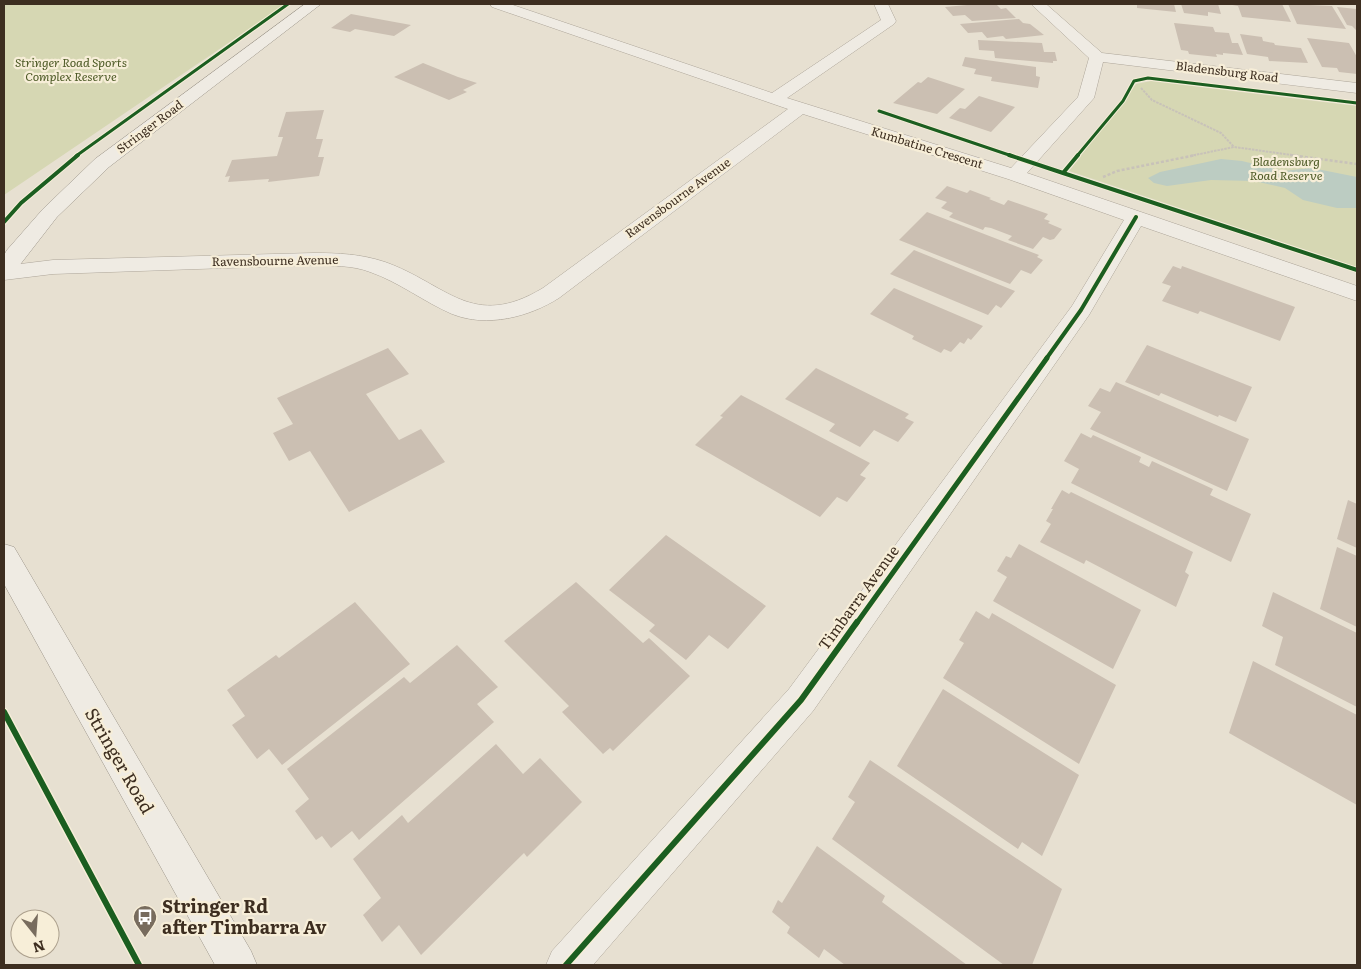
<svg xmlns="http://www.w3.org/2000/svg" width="1361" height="969" font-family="Literata,serif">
<rect width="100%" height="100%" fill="#e7e0d1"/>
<path fill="#d6d7b3" d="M4,4H286L4,195Z
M1151,81L1357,106V267L1069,171L1136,84Z"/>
<path fill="#bcccc2" d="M1221,159L1242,161L1283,171L1312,168L1357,177V208H1337L1303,200L1285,188L1254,181L1211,180L1167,186L1154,183L1148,178L1160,172Z"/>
<path fill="#cbbfb2" d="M978,4H996L1001,9L1006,8L1016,18L972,21L965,15L953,16L945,7Z
M1137,4H1174L1176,12L1137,8Z
M1181,4H1218L1221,14L1208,12V16L1184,13Z
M1227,4H1282L1291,22L1242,17L1238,6Z
M1288,4L1332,6L1346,29L1297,24Z
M1337,7L1357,9V31L1352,26L1347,25Z
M351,14L411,25L394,36L355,29L350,32L331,28Z
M1019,19L1023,23L1030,24L1044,35L1006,39L1003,36L987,38L982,32L968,33L960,24Z
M1174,23L1213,27L1215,32L1229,33L1232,43H1238L1243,55L1223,53V55L1216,54L1217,57L1189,54L1188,51L1181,50Z
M1240,34L1262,37L1263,41L1274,43L1275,45L1301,48L1308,63L1269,61L1268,57L1247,54Z
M1307,38L1349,43L1357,57V74L1339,72L1337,68L1322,67Z
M978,40L1042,43L1044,52H1055L1057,61H1053V63L995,58L994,51L979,50Z
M965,57L1036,67V76L1040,77L1038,88L991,81L992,77L974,74L976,69L962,66Z
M423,63L458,77L477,83L463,90L467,92L449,100L394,77Z
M928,77L965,89L937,114L893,103L918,82L921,83Z
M979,96L1015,107L991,132L949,118L960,108L965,109Z
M324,110L316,139H323L318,157H324L319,176L268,182L269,179L228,182L230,176L225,177L232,160L277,156L283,137H278L286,112Z
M947,186L967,193L970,190L991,198L989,199L1004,205L1008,200L1048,214L1044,219L1050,221L1048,223L1062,229L1054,239L1050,240L1043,237L1033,249L1008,240L1012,236L991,228L985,227L983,230L949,217L953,213L941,208L947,202L935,198Z
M927,212L1039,255L1037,257L1043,260L1031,274L1021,270L1010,284L899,240Z
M914,250L1015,291L1001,308L996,305L988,315L890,274Z
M1173,266L1181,269L1182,266L1295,307L1280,341L1200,311L1198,314L1162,301L1171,286L1162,283Z
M894,288L983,326L971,340L968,338L964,344L960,342L951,352L944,349L941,353L912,339L914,336L870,314Z
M1147,345L1252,387L1236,422L1219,415L1218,417L1161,393L1159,396L1125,382Z
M388,348L409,374L366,394L399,440L421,429L445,462L349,512L310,451L289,461L273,433L293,424L277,398Z
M816,368L909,414L905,418L914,422L898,442L874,430L860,447L829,431L835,424L785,399Z
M1116,382L1249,439L1227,491L1090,429L1101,412L1088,406L1100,388L1110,392Z
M741,395L870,463L860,475L866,478L847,502L837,497L820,517L695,445L723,417L720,416Z
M1081,433L1091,438L1093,435L1141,457L1139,462L1149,467L1152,461L1213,489L1210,495L1251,514L1231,562L1071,483L1079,469L1064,461Z
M1062,490L1069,494L1071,492L1193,552L1185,572L1189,575L1176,607L1086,560L1084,564L1040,542L1051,524L1046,521L1053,509H1051Z
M1348,500L1357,504V548L1337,539Z
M666,535L766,606L728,649L709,635L686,660L649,631L655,625L609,590Z
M1019,544L1141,610L1113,669L993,601L1007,577L997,571L1006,556L1011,558Z
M1337,547L1357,556V627L1320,609Z
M576,582L643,643L649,638L690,676L613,751L610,748L603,754L562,712L569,706L504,641Z
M1273,592L1357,633V707L1275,665L1283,637L1262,626Z
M355,602L410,664L282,765L269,749L257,759L232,725L245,716L227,690L276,655L279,658Z
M976,611L989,619L992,613L1116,685L1079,764L943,678L964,643L959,640Z
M457,645L498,687L477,704L494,722L359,840L352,831L331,848L322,836L316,840L295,811L309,799L287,769L404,677L410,683Z
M1253,661L1357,715V805L1229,733Z
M943,689L1079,775L1042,856L1022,842L1018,849L897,766Z
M496,744L523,774L540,758L582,802L527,857L524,853L421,955L399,925L382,942L363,915L381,898L353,859L402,815L408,823Z
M870,760L1062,889L1032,965H1004L832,839L855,802L848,797Z
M817,846L885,896L882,902L967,965H845L824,949L819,958L787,933L790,927L772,912L778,900L782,903Z"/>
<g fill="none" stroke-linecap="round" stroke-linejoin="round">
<g stroke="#ada599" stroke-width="1">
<path id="street" d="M490,4H510L772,93L881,20L874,4H888L896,21L894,24L787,98L1011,168L1078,97L1089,58L1031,4H1046L1102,53L1357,83V93L1103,62L1094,98L1027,173L1357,286V301L1141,226L1089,315L813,711L593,965H546L552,951L789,689L1072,306L1124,220L1008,179L803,114L559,298C529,317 487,328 452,314C424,302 399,282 370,272C352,265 332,266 313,265L53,274L4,280V266L53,260L313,253C338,253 361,254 385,262C447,284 472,331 543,288L788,109L492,7Z"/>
</g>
<g stroke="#9c958a" stroke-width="1">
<path id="secondary" d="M305,4H321L109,167L57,217L12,275L4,277V255L7,250L43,209L95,159Z
M4,544L14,547L251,951L257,965H215L4,584Z"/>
</g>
<path stroke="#c8c2b9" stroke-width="2" stroke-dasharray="2.5 1" stroke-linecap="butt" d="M1141,88L1152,100L1221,133L1234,147
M1190,156L1234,147L1299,156"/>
<path stroke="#c8c2b9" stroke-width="2.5" stroke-dasharray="3 2" stroke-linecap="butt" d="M1290,155L1357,164
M1103,177L1117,171L1196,155"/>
<use href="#street" fill="#efebe3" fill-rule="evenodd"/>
<use href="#secondary" fill="#efebe3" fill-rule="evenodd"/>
<g stroke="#f7eed8" stroke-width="5">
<path id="cycleway-far3" d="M879,111L1012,156
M76,156L288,4
M1077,156L1123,101L1134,81L1148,78L1357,103"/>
</g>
<g stroke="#f7eed8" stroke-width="6">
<path id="cycleway-far2" d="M1009,155L1063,173
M1078,155L1063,173L1357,270
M4,222L21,203L78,155
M1046,359L1081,310L1136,217"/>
</g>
<g stroke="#f7eed8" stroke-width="8">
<path id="cycleway-far1" d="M856,624L1047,358"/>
</g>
<g stroke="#f7eed8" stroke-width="9">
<path id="cycleway" d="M4,712L139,965
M566,965L801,700L857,622"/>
</g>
<use href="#cycleway-far3" stroke="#1b5e20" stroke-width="3"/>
<use href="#cycleway-far2" stroke="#1b5e20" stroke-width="4"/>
<use href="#cycleway-far1" stroke="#1b5e20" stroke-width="5"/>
<use href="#cycleway" stroke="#1b5e20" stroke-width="6"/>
</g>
<defs>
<g id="bus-pin" transform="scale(1.25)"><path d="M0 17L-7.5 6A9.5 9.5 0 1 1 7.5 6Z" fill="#786c5e" stroke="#f7eed8"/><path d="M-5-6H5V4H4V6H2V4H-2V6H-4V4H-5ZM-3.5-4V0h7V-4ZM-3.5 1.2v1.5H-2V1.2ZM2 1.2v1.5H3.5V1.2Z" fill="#fff"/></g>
</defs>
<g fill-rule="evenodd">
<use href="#bus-pin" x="145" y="917"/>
</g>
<g text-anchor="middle" stroke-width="4.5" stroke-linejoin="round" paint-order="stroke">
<g font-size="12" font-style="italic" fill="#4d5a26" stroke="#f7eed8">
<text x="71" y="67">Stringer Road Sports<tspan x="71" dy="14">Complex Reserve</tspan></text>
<text x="1286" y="166">Bladensburg<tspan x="1286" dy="14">Road Reserve</tspan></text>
</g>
<g font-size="12" fill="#3d2e20" stroke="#f7eed8">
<text transform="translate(1227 72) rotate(7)" y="4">Bladensburg Road</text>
<text transform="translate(150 127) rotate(-37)" y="4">Stringer Road</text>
<text transform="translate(927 148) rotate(17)" y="4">Kumbatine Crescent</text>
<text transform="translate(678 198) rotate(-36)" y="4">Ravensbourne Avenue</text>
<text transform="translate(275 261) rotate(-1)" y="4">Ravensbourne Avenue</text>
</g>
<g font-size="15" fill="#3d2e20" stroke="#f7eed8">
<text transform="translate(859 598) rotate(-54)" y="5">Timbarra Avenue</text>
</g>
<g font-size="18" fill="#3d2e20" stroke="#f7eed8">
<text transform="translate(119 761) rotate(60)" y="6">Stringer Road</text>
</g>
<g font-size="18" font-weight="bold" fill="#3d2e20" stroke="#f7eed8" text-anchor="start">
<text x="162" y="913">Stringer Rd<tspan x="162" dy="21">after Timbarra Av</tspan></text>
</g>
</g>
<rect width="1361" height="969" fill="none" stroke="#3d2e20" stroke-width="10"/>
<g transform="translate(35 934) rotate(163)"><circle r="24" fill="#f7eed8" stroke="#ada18e"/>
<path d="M0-4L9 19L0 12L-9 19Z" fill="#786c5e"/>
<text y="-8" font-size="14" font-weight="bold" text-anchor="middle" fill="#3d2e20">N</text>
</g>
</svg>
